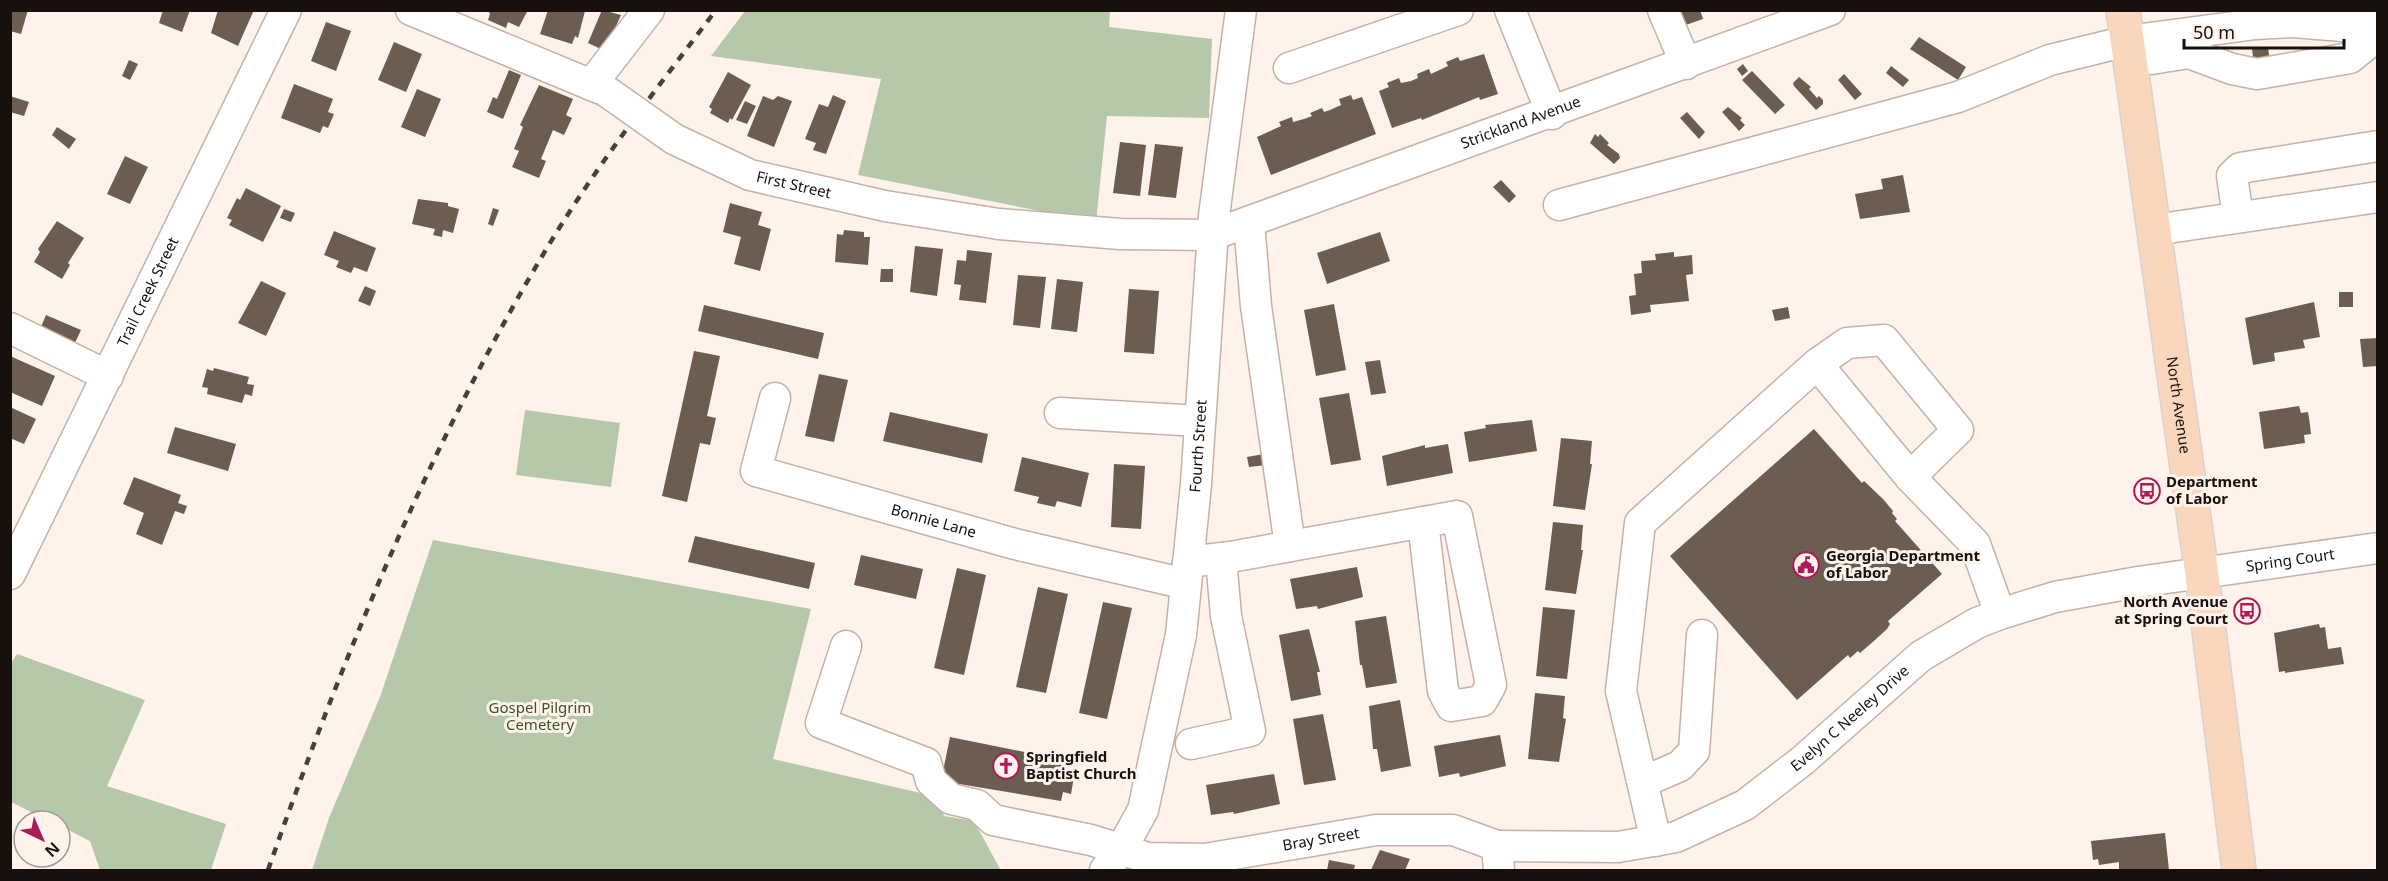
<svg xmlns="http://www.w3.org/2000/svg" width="2388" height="881" font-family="'Noto Sans',sans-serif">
<rect width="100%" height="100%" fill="#fef2eb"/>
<path fill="#b5c8a9" d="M745,11H1110L1109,27L1212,39L1209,118L1107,116L1096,222L858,175L881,79L711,56Z
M525,410L620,423L611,487L516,475Z
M433,540L811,609L773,759L938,797L944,816L974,821L1000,869L1006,870H312L329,818L380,697Z
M17,654L145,700L107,786L226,824L211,870H100L90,841L60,826V821H49L11,802L10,665Z"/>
<path fill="#6c5d51" d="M10,10H28L21,34L10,31Z
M163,10H190L182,32L159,23Z
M218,10H254L238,46L211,33Z
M488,10H528L519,27L508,22L506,28L488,20L490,14Z
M548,10L585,11L578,38L575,36L572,44L540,34Z
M602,10L621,15L605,51L588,43Z
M1670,10H1700L1703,19L1677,28Z
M326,22L351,31L336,71L311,61Z
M1919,37L1966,67L1958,80L1910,49Z
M394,42L422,54L406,92L378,80Z
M2268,47L2270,63L2254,65L2252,49Z
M1484,54L1498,94L1480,100L1479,97L1422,120L1421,118L1392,128L1379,91L1389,87L1387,83L1399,78L1401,83L1411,81L1418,78L1417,74L1429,69L1431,74L1448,66L1446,62L1458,57L1460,61Z
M129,60L138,64L130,80L122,76Z
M1743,64L1748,71L1742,76L1737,69Z
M1891,66L1909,80L1903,87L1886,73Z
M509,70L521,75L503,119L487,112L493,97L497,99Z
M1752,71L1785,105L1775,114L1742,80Z
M728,72L751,85L732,120L730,118L728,123L710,113L712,109L709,107Z
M1844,74L1862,94L1855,100L1838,80Z
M1799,77L1811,87L1809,89L1817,98L1819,96L1823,100V104L1816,110L1794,86L1793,83Z
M294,84L333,99L328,112L334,114L328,128L323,126L320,133L281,118Z
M539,85L573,99L566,115L572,118L564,135L553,130L541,159L546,161L539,178L512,167L519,151L514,149L523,127L520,125Z
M417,89L441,99L425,137L401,127Z
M833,95L846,101L826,154L813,150L816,143L805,139L819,104L828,107Z
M1351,95L1353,100L1362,97L1376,134L1271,175L1257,137L1281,126L1279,122L1292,117L1293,122L1304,119L1312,116L1310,113L1322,108L1324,112L1330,110L1341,105L1339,99Z
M10,96L29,102L24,116L10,112Z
M763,96L773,100L778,96L792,101L774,147L747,136Z
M745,101L756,106L747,124L736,120Z
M1728,107L1742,118L1740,120L1745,125L1739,131L1722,112Z
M1687,112L1705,132L1699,139L1680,118Z
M57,127L76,139L69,149L52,135Z
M1595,134L1598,137L1600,134L1609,143L1607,145L1619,154L1620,158L1614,164L1590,143Z
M1120,142L1146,145L1140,196L1113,193Z
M1155,144L1183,147L1176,198L1148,195Z
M125,156L148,167L130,204L107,194Z
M1903,175L1910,212L1860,219L1855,194L1883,189L1881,179Z
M1501,180L1516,196L1509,203L1493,187Z
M246,188L281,206L263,242L229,225L232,220L227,218L237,198L240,200Z
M418,199L448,203V206L459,209L453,233L443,230L442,237L433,235L435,229L412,224Z
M730,203L762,212L758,225L771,229L760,271L734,264L741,237L723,232Z
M493,208L499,210L493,226L488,224Z
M284,209L295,213L291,222L280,218Z
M57,221L84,238L68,263L70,265L62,279L34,262L40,252L38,249Z
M844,230L864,232V237H870L868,265L835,262L837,234L843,235Z
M334,231L376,248L367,272L354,267L351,273L336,267L339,261L324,255Z
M1380,232L1390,261L1327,284L1317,253Z
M915,246L943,249L937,296L910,292Z
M967,250L992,253L986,303L959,300L961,285L954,284L957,260L966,261Z
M1674,252V257L1692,255L1693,274L1686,275L1689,301L1650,305L1651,312L1631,315L1629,296L1636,295L1634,274L1642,273L1641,261L1656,260L1655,254Z
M881,269H893V282H880Z
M1018,275L1046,277L1040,328L1013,325Z
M1057,279L1083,282L1077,332L1051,329Z
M261,281L286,293L266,336L238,323Z
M365,286L376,291L370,306L358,301Z
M1129,289L1159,291L1154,354L1124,352Z
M2339,292H2353V307H2339Z
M2314,302L2320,337L2303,340L2305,348L2274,353L2275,361L2253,365L2245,318Z
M1334,304L1346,370L1316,376L1304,310Z
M704,305L824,333L818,359L698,331Z
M1788,307L1790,318L1775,321L1772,310Z
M46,315L81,330L72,349L38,334Z
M2378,338V366L2363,367L2360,339Z
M694,351L720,356L707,416L716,418L710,445L700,443L687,502L662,496Z
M10,356L55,376L42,406L10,392Z
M1380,360L1386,393L1371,395L1365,362Z
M214,368L249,377L247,384L254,385L252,396L245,394L242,403L207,394L208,388L202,387L207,369L213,371Z
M819,374L848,380L834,442L805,436Z
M1349,393L1361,460L1331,465L1319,398Z
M2299,406L2301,413L2308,412L2310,425L2311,434L2304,435L2305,443L2264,449L2259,412Z
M10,407L36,419L24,444L10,438Z
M890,412L988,434L982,463L883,441Z
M1532,420L1537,451L1469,462L1464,432L1486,428L1485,425Z
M175,427L236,444L228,471L167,453Z
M1814,429L1862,483L1864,481L1883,499L1893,511L1892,513L1897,519L1895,521L1942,574L1888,621L1890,624L1887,629L1875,640L1860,653L1858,651L1850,658L1848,655L1797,700L1670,556Z
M1561,438L1592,441L1590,464H1592L1585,510L1553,506Z
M1448,444L1453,473L1387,486L1382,456L1425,445V448Z
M1264,454L1266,465L1249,467L1247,457Z
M1022,457L1089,473L1081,507L1057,501L1055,507L1037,503L1039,497L1014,491Z
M1114,464L1145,466L1141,529L1111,527Z
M134,477L181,495L178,503L187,506L184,514L175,511L162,545L136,534L144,513L123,504Z
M1553,522L1583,525L1581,550H1583L1576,594L1545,590Z
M695,536L815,563L809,589L688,562Z
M861,555L923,569L916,599L854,585Z
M1357,567L1363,597L1318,609L1317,606L1296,609L1290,579Z
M957,568L986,575L964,675L934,668Z
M1038,587L1068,594L1046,693L1016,687Z
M1103,602L1132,608L1107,719L1079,713Z
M1543,607L1575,610L1567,679L1536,676Z
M1386,616L1397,683L1366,688L1362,665H1360L1355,621Z
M2319,624L2320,628L2325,627L2328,649L2341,647L2344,664L2285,673V671L2279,672L2274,633Z
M1309,629L1320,672H1317L1321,695L1291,701L1279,635Z
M1535,693L1565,696L1563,718L1566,719L1559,762L1528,759Z
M1400,700L1411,766L1381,772L1377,749H1373L1369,706Z
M1323,714L1336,780L1304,785L1293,719Z
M1500,735L1506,766L1460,777L1459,773L1439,777L1434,746Z
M950,737L1069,761L1067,770L1075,771L1071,794L1063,792L1061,801L941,781Z
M1274,774L1280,804L1234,814L1233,812L1211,815L1206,785Z
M2165,833L2169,870H2119V862L2099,865L2098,859L2093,860L2091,841Z
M1380,850L1410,859L1405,870H1371Z
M1329,860L1355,865L1354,870H1327Z"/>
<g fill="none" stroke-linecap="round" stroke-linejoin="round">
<g stroke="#c5b2a7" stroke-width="33">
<g id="minor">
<path d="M411,10L606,91"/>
<path d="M1510,10L1552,114"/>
<path d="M1663,10L1686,64"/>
<path d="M2151,59L2189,53L2232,69L2257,74L2350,58L2378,35"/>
<path d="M1289,68L1458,10"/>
<path d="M591,85L649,10"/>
<path id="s1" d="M674,139L750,175L885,206L999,224L1120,234L1212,235L1830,10"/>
<path d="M1559,205L1958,97L2050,60L2127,41L2256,24L2293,22L2355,27L2378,25"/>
<path d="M2238,217L2232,176L2240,168L2378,146"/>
<path d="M1249,223L1256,306L1290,546"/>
<path d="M2154,230L2378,197"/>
<path d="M10,328L108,376"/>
<path d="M1817,364L1910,477L1975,544L2000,614"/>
<path id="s2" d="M775,398L756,471L1015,544L1186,584"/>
<path d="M1060,413L1200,421"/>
<path d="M1188,562L1230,557L1457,516L1491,685L1482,701L1451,706L1443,691L1423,522"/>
<path id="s3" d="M10,574L286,10"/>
<path id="s4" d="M846,646L821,723L926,763L931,781L951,799L977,805L993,820L1091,840L1148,858L1205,859L1376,830H1453L1497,846L1499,870"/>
<path d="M1191,744L1250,731L1226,616L1221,559"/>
<path d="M1643,782L1680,766L1694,751L1702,635"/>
<path d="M1656,841L1621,691L1640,523L1817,364L1847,343L1884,340L1958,430L1910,477"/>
<path id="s5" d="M1497,846L1618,847L1676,837L1745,805L1802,761L1921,656L1977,623L2000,614L2055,597L2138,582L2378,548"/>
<path id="s6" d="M1105,870L1122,848L1143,810L1181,635L1196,484L1214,216L1241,10"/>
</g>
</g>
<g stroke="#d5d4d3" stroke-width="36">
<g id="major">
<path id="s7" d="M2123,10L2202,575L2239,870"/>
</g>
</g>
<use href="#minor" stroke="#fff" stroke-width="30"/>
<use href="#major" stroke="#fad7bc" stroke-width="33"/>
<path stroke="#473f3b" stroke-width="4.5" stroke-dasharray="8 8" stroke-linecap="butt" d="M268,870C342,660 427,451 541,258C592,171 655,91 716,10"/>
<g stroke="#c5b2a7" stroke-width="33" stroke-linecap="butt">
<path id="minor-bridge" d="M606,91L674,139"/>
</g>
<use href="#minor-bridge" stroke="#fff" stroke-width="30"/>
</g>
<defs>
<g id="bus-ring" transform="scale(1.35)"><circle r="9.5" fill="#fef2eb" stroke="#aa1b57" stroke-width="1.5"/><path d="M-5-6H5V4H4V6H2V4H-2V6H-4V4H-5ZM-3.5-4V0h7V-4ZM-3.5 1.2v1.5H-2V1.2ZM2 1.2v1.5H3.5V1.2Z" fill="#aa1b57"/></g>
<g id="civic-ring" transform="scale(1.35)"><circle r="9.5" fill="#fef2eb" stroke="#aa1b57" stroke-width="1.5"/><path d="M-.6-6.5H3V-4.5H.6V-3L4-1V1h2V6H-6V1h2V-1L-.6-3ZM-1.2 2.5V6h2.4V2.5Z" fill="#aa1b57"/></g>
<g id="church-ring" transform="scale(1.35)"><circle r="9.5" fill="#fef2eb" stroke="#aa1b57" stroke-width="1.5"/><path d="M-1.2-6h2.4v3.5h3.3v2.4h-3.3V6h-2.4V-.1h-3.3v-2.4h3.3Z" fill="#aa1b57"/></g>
</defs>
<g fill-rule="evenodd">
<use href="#bus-ring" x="2147" y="491"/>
<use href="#civic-ring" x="1806" y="565"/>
<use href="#bus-ring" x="2247" y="611"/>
<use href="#church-ring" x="1006" y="766"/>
</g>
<g text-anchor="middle" stroke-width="6" stroke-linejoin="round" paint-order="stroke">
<g font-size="15" fill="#17100c" stroke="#fef2eb">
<text dy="5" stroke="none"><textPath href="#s1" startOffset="880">Strickland Avenue</textPath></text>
<text dy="5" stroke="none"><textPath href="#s1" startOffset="129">First Street</textPath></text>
<text dy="5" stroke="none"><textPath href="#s3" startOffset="314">Trail Creek Street</textPath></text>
<text dy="5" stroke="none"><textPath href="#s7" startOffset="399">North Avenue</textPath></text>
<text dy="5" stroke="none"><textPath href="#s6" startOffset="440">Fourth Street</textPath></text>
<text dy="5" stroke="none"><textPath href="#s2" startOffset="260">Bonnie Lane</textPath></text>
<text dy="5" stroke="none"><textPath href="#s5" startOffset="872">Spring Court</textPath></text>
<text dy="5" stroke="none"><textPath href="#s5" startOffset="392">Evelyn C Neeley Drive</textPath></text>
<text dy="5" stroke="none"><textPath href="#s4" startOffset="622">Bray Street</textPath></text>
</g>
<g font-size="15" font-weight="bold" fill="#17100c" stroke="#fef2eb" text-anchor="start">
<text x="2166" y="487">Department<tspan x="2166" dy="17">of Labor</tspan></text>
<text x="1826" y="561">Georgia Department<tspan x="1826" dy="17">of Labor</tspan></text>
<text x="2228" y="607" text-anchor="end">North Avenue<tspan x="2228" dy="17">at Spring Court</tspan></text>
<text x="1026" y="762">Springfield<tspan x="1026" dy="17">Baptist Church</tspan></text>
</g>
<g font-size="15" fill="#395324" stroke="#fef2eb">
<text x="540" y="713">Gospel Pilgrim<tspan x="540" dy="17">Cemetery</tspan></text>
</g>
</g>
<rect width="2388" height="881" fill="none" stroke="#17100c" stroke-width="24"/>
<g transform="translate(42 839) rotate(136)"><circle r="28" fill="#fef2eb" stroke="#a29892" stroke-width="1.5"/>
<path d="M0-4.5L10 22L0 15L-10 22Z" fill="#aa1b57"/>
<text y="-9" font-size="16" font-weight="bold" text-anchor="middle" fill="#17100c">N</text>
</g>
<path d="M2184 39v9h160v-9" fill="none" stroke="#17100c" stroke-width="3"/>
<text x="2193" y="39" font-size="18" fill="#17100c" stroke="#fef2eb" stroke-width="4.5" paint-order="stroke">50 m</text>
</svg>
